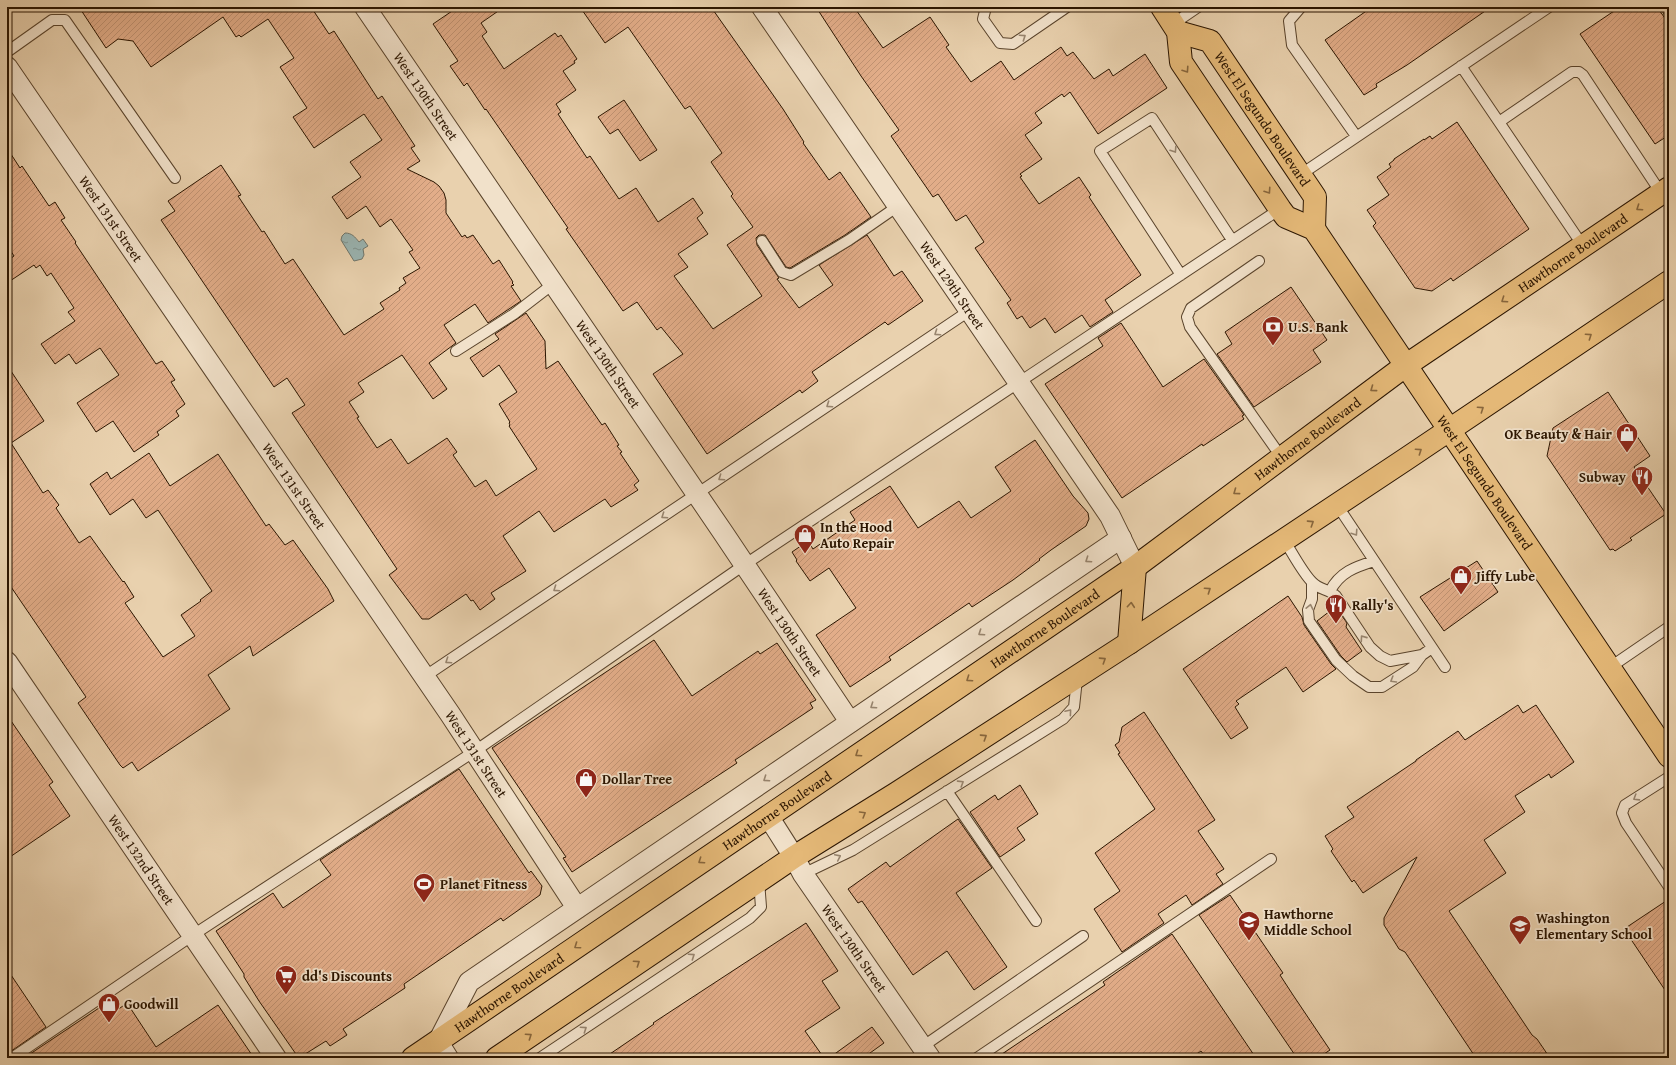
<svg xmlns="http://www.w3.org/2000/svg" width="1676" height="1065" font-family="'Gentium Book Plus',serif">
<defs>
<pattern id="water-ripples" width="26" height="14" patternUnits="userSpaceOnUse"><rect width="26" height="14" fill="#9ab5b3"/><path d="M2 4q2-2 4 0t4 0M15 11q2-2 4 0t4 0" fill="none" stroke="#7e928f"/></pattern>
<pattern id="building-hatch" width="6" height="6" patternUnits="userSpaceOnUse"><rect width="6" height="6" fill="#e2ad89"/><path d="M-1 1l2-2M0 6l6-6M5 7l2-2" fill="none" stroke="#c29474"/></pattern>
</defs>
<rect width="100%" height="100%" fill="#e9d1ae"/>
<filter id="stains"><feTurbulence type="fractalNoise" baseFrequency=".005" numOctaves="4"/><feColorMatrix values="0 0 0 0 .2 0 0 0 0 .09 0 0 0 0 .02 0 0 0 .5 -.17"/></filter>
<radialGradient id="worn" r=".72"><stop offset=".6" stop-color="#630" stop-opacity="0"/><stop offset="1" stop-color="#630" stop-opacity=".3"/></radialGradient>
<path fill="url(#water-ripples)" stroke="#6e756b" d="M345,233C352,233 355,237 359,242L363,239L368,246L363,249L364,255L362,259L354,261L341,240L342,236Z"/>
<path fill="url(#building-hatch)" stroke="#2b1500" d="M79,7H311L329,34L334,31L378,99L382,96L415,146L411,148L420,161L407,169L434,182L439,186L444,193L446,200V213L462,237L465,235L467,238L473,235L493,264L499,260L513,282L512,283L514,285L511,286L521,301L488,323L475,304L444,325L456,343L429,363L447,389L433,399L402,355L358,383L364,392L349,402L359,417L357,418L377,448L391,439L408,464L447,438L457,452L453,455L475,487L486,480L496,496L537,469L509,426L510,425L509,423L510,422L499,404L517,392L499,365L483,377L470,358L499,339L495,334L526,313L545,341L546,369L558,361L602,425L605,423L619,445L617,446L622,452L620,453L639,481L634,485L638,490L611,507L605,499L554,532L539,511L503,536L526,571L491,593L495,599L480,610L473,600L471,601L466,594L429,619H422L389,575L397,569L292,413L305,405L287,378L274,387L161,220L175,211L168,201L221,165L241,195L238,196L262,232L264,231L285,264L293,259L344,335L384,309L380,303L400,290L399,288L406,283L403,278L420,268L409,252L413,250L391,219L380,227L366,206L347,219L332,197L361,177L350,162L382,140L364,114L314,148L293,117L307,108L280,67L294,58L268,19L241,37L239,35L236,37L223,17L151,67L133,41L118,39L106,48Z
M458,7H504L481,23L487,32L482,36L504,69L555,33L558,37L561,35L577,59L574,61L575,63L563,71L576,90L556,104L561,112L558,114L587,158L590,156L619,199L636,188L658,222L693,198L703,213L697,218L708,234L678,254L688,267L674,276L713,329L762,296L727,245L753,227L731,196L733,194L711,162L722,153L690,106L685,109L628,27L605,43L580,7H711L783,109L804,142L803,143L829,180L840,172L871,217L845,235L790,268L786,267L765,235H759L756,238L757,245L779,278L777,279L799,308L833,285L819,265L867,235L894,276L902,271L923,301L888,325L885,322L812,372L818,381L802,393L800,390L707,454L653,374L683,354L661,327L657,330L637,302L623,311L566,229L568,228L486,109L485,110L467,83L464,86L450,66L458,61L433,24Z
M816,7H854L883,48L930,17L949,45L946,47L971,82L1001,61L1014,80L1061,47L1067,56L1073,52L1094,79L1109,69L1113,76L1145,54L1167,88L1098,134L1070,92L1064,97L1062,94L1035,113L1042,123L1025,135L1042,159L1020,174L1022,176L1020,177L1039,204L1079,177L1091,195L1089,197L1141,275L1105,300L1113,312L1090,327L1082,315L1055,333L1045,318L1030,328L1022,316L1017,319L1007,303L1011,300L975,248L984,242L966,215L956,221L938,194L933,197L891,136L899,130L861,76Z
M1372,7H1491L1407,65L1376,84L1377,87L1364,95L1325,40Z
M1620,7H1657L1669,24V135L1655,144L1580,34Z
M624,100L657,150L640,161L618,129L610,134L598,117Z
M1457,122L1529,229L1453,281L1451,278L1432,291L1415,288L1373,226L1376,223L1367,210L1389,195L1377,177L1391,167L1389,164L1394,160V159L1424,139V140L1430,136L1432,139Z
M7,148L20,168L22,166L49,206L55,202L65,218L61,220L76,242L75,243L156,364L162,361L175,380L171,382L185,404L176,411L179,416L157,432L159,435L134,452L113,421L96,432L77,403L119,375L100,348L76,364L69,354L55,364L41,344L75,321L68,312L74,308L51,273L47,276L40,265L36,268L34,265L7,283V261L14,256L7,245Z
M1291,287L1327,340L1313,350L1321,362L1254,407L1217,354L1232,344L1225,332Z
M1121,323L1163,387L1204,359L1244,415L1242,416L1244,419L1203,446L1202,444L1122,498L1045,384L1103,346L1098,338Z
M7,365L44,421L11,443L43,493L48,490L59,505L56,508L79,543L90,536L123,582L124,581L134,597L125,603L163,657L195,636L181,615L201,601L200,600L212,591L158,510L146,518L133,499L110,515L90,484L107,472L111,479L149,453L170,486L218,454L266,526L269,524L285,545L293,540L328,589L334,601L253,656L250,646L208,675L230,709L138,771L132,762L123,768L120,765L78,703L86,697L7,581Z
M1608,392L1650,456L1634,467L1666,514L1630,538L1632,540L1615,551L1613,549L1610,550L1547,456L1553,428Z
M1035,440L1073,496L1088,513L1089,519L1086,526L1051,550L1039,559L1040,560L1013,580L972,607L969,603L889,657L891,660L850,687L816,635L856,608L829,568L810,581L796,561L797,560L792,552L808,541L813,549L855,520L850,512L890,486L918,528L959,501L971,518L1011,491L995,467Z
M1477,561L1498,592L1444,631L1420,597Z
M1288,596L1302,617L1304,625L1331,664L1336,669L1303,692L1286,667L1236,701L1239,704L1235,707L1248,728L1231,739L1183,669Z
M1337,609L1347,623L1346,627L1362,651L1347,662L1341,656L1317,621L1330,611Z
M654,640L692,696L758,651L760,654L777,643L816,700L810,703L813,708L735,760L737,763L572,872L563,858L566,857L492,748Z
M1518,705L1523,713L1536,705L1574,762L1551,778L1549,774L1515,796L1525,812L1484,840L1506,873L1449,911L1532,1035L1537,1039L1550,1058H1476L1405,952L1399,949L1384,925V918L1417,857L1363,893L1354,880L1352,882L1331,851L1333,849L1325,836L1354,817L1347,807L1416,761V760L1458,731L1465,740Z
M1144,712L1215,820L1198,831L1224,869L1216,874L1223,884L1192,905L1186,895L1158,914L1164,923L1122,952L1094,909L1120,891L1095,853L1155,809L1118,754L1120,753L1115,745L1119,742L1122,727Z
M7,715L53,782L49,785L70,816L7,859Z
M459,769L529,873L531,871L542,886L540,895L503,921L501,918L404,984L405,988L343,1029L347,1035L330,1046L326,1041L302,1056L301,1055L298,1057L259,1001L244,977V974L216,931L273,893L283,908L331,875L320,860Z
M1020,785L1038,814L1017,828L1025,840L1000,857L970,812L995,795L998,800Z
M958,819L992,868L956,893L1007,967L974,990L947,951L913,975L862,901L858,903L848,889L886,862L890,867Z
M1230,895L1283,973L1280,975L1293,995L1330,1050L1318,1058H1297L1199,915Z
M1669,899V996L1624,929Z
M806,923L838,971L822,981L840,1008L805,1031L824,1058H604L654,1024L653,1023Z
M1172,934L1256,1058H1206L1201,1051L1191,1058H996L1105,985L1103,982Z
M7,969L46,1027L7,1054Z
M127,1003L156,1047L218,1005L254,1058H24L102,1006L109,1016Z
M872,1027L884,1043L863,1058H829Z"/>
<g fill="none" stroke-linecap="round" stroke-linejoin="round">
<g stroke="#5a442c" stroke-width="12">
<path id="service" d="M986,7L983,19L1000,43L1013,44L1067,7
M1301,7L1289,21L1292,45L1356,136
M1666,7L1669,12
M1173,24L1198,7
M7,52L52,20H65L175,178
M1461,66L1499,122
M1300,175L1549,7
M762,241L782,272L791,275L849,240L898,206
M1583,246L1499,122L1572,72H1579L1583,75L1661,193
M1259,261L1191,308L1187,317L1190,327L1282,458
M1181,275L1100,151L1152,118L1232,240
M456,351L514,314L553,284
M1337,505L1445,667
M1284,540C1292,552 1302,572 1312,582C1319,590 1329,589 1336,596L1370,647L1380,656L1390,661L1422,655L1432,648
M1312,582V599L1308,610L1309,621L1336,660L1353,676L1369,687H1382L1413,667L1422,655
M1330,591C1340,572 1355,567 1374,561
M1609,668L1669,627
M424,677L969,311
M1669,777L1625,805L1622,813L1626,823L1669,887
M947,791L1036,921
M803,874L853,850L1063,719L1074,707L1077,679
M922,1047L1083,936
M12,1058L193,935L475,751L744,565L1280,209
M540,1058L750,918L761,907L759,881
M977,1058L1271,859"/>
</g>
<g stroke="#5a442c" stroke-width="22">
<g id="minor">
<path id="s1" d="M365,7L724,534L850,722"/>
<path id="s2" d="M762,7L1110,516L1135,567"/>
<path id="s3" d="M7,67L450,714L577,908"/>
<path id="s4" d="M7,662L276,1058"/>
<path id="s5" d="M768,816L794,857L803,874L930,1058"/>
<path d="M448,1058L438,1042L469,982L1121,538"/>
</g>
</g>
<g stroke="#2b1500" stroke-width="24">
<g id="primary">
<path id="s6" d="M1162,7L1178,32L1181,62L1280,209L1286,217L1314,229L1669,756"/>
<path id="s7" d="M1178,32L1210,41L1315,197L1314,229"/>
<path d="M1129,643L1135,567"/>
<path id="s8" d="M413,1058L1135,567L1405,366L1669,188"/>
<path d="M497,1058L794,857L897,793L1129,643L1406,459L1669,282"/>
</g>
</g>
<use href="#service" stroke="#f1e1ca" stroke-width="10"/>
<use href="#minor" stroke="#f1e1ca" stroke-width="20"/>
<use href="#primary" stroke="#e4b877" stroke-width="22"/>
</g>
<defs><path id="oneway-chevron" d="M-2-3.5L2.5 0L-2 3.5" fill="none" stroke-width="1.6" stroke-linecap="round" stroke-linejoin="round"/></defs>
<g stroke="#98856f">
<use href="#oneway-chevron" transform="translate(1023 37) rotate(-34)"/>
<use href="#oneway-chevron" transform="translate(1174 150) rotate(57)"/>
<use href="#oneway-chevron" transform="translate(937 333) rotate(146)"/>
<use href="#oneway-chevron" transform="translate(829 405) rotate(146)"/>
<use href="#oneway-chevron" transform="translate(721 478) rotate(146)"/>
<use href="#oneway-chevron" transform="translate(664 516) rotate(146)"/>
<use href="#oneway-chevron" transform="translate(1355 533) rotate(56)"/>
<use href="#oneway-chevron" transform="translate(1088 560) rotate(146)"/>
<use href="#oneway-chevron" transform="translate(556 589) rotate(146)"/>
<use href="#oneway-chevron" transform="translate(1310 607) rotate(-78)"/>
<use href="#oneway-chevron" transform="translate(981 633) rotate(146)"/>
<use href="#oneway-chevron" transform="translate(1363 638) rotate(-125)"/>
<use href="#oneway-chevron" transform="translate(448 661) rotate(146)"/>
<use href="#oneway-chevron" transform="translate(1393 680) rotate(149)"/>
<use href="#oneway-chevron" transform="translate(873 706) rotate(146)"/>
<use href="#oneway-chevron" transform="translate(1069 712) rotate(-50)"/>
<use href="#oneway-chevron" transform="translate(766 779) rotate(146)"/>
<use href="#oneway-chevron" transform="translate(961 783) rotate(-32)"/>
<use href="#oneway-chevron" transform="translate(1636 798) rotate(148)"/>
<use href="#oneway-chevron" transform="translate(838 857) rotate(-26)"/>
<use href="#oneway-chevron" transform="translate(692 956) rotate(-34)"/>
<use href="#oneway-chevron" transform="translate(584 1029) rotate(-34)"/>
</g>
<g stroke="#88663c">
<use href="#oneway-chevron" transform="translate(1186 70) rotate(56)"/>
<use href="#oneway-chevron" transform="translate(1268 191) rotate(56)"/>
<use href="#oneway-chevron" transform="translate(1639 208) rotate(146)"/>
<use href="#oneway-chevron" transform="translate(1504 300) rotate(146)"/>
<use href="#oneway-chevron" transform="translate(1589 336) rotate(-34)"/>
<use href="#oneway-chevron" transform="translate(1373 389) rotate(144)"/>
<use href="#oneway-chevron" transform="translate(1481 409) rotate(-34)"/>
<use href="#oneway-chevron" transform="translate(1419 451) rotate(-34)"/>
<use href="#oneway-chevron" transform="translate(1236 492) rotate(144)"/>
<use href="#oneway-chevron" transform="translate(1311 523) rotate(-33)"/>
<use href="#oneway-chevron" transform="translate(1208 590) rotate(-34)"/>
<use href="#oneway-chevron" transform="translate(1131 605) rotate(-85)"/>
<use href="#oneway-chevron" transform="translate(1103 660) rotate(-33)"/>
<use href="#oneway-chevron" transform="translate(969 679) rotate(146)"/>
<use href="#oneway-chevron" transform="translate(984 737) rotate(-33)"/>
<use href="#oneway-chevron" transform="translate(858 754) rotate(146)"/>
<use href="#oneway-chevron" transform="translate(863 814) rotate(-31)"/>
<use href="#oneway-chevron" transform="translate(701 861) rotate(146)"/>
<use href="#oneway-chevron" transform="translate(577 946) rotate(145)"/>
<use href="#oneway-chevron" transform="translate(637 963) rotate(-34)"/>
<use href="#oneway-chevron" transform="translate(529 1036) rotate(-34)"/>
</g>
<defs>
<g id="bank-pin" transform="scale(1.15)"><path d="M0 17L-7.5 6A9.5 9.5 0 1 1 7.5 6Z" fill="#8f2418" stroke="#f1e1ca"/><path d="M-6-4H6V4H-6ZM0-2.3a2.3 2.3 0 1 0 0 4.6a2.3 2.3 0 1 0 0-4.6Z" fill="#fff"/></g>
<g id="shop-pin" transform="scale(1.15)"><path d="M0 17L-7.5 6A9.5 9.5 0 1 1 7.5 6Z" fill="#8f2418" stroke="#f1e1ca"/><path d="M-5-2.5h2.3a2.7 3.5 0 0 1 5.4 0H5L5.5 6h-11ZM-1.5-2.5h3a1.5 2.3 0 0 0-3 0Z" fill="#fff"/></g>
<g id="restaurant-pin" transform="scale(1.15)"><path d="M0 17L-7.5 6A9.5 9.5 0 1 1 7.5 6Z" fill="#8f2418" stroke="#f1e1ca"/><path d="M-5-6h1v4h1v-4h1v4h1v-4h1v5L-1.5 .5V6h-2V.5L-5-1ZM5-6V6H3V1.5H1.5Q1.5-4 5-6Z" fill="#fff"/></g>
<g id="stadium-pin" transform="scale(1.15)"><path d="M0 17L-7.5 6A9.5 9.5 0 1 1 7.5 6Z" fill="#8f2418" stroke="#f1e1ca"/><path d="M0-5a6.5 5 0 1 0 0 10a6.5 5 0 1 0 0-10ZM-3.5-1.8h7v3.6h-7Z" fill="#fff"/></g>
<g id="school-pin" transform="scale(1.15)"><path d="M0 17L-7.5 6A9.5 9.5 0 1 1 7.5 6Z" fill="#8f2418" stroke="#f1e1ca"/><path d="M0-5L7-2L0 1L-7-2ZM-4 1L0 2.5L4 1V4Q0 6-4 4Z" fill="#fff"/></g>
<g id="supermarket-pin" transform="scale(1.15)"><path d="M0 17L-7.5 6A9.5 9.5 0 1 1 7.5 6Z" fill="#8f2418" stroke="#f1e1ca"/><path d="M-6-5.5h2.5l.6 2H6L4.5 2H-2.5L-4.4-4H-6ZM-1.5 3.2a1.3 1.3 0 1 0 .1 0ZM3 3.2a1.3 1.3 0 1 0 .1 0Z" fill="#fff"/></g>
</defs>
<g fill-rule="evenodd">
<use href="#bank-pin" x="1273" y="327"/>
<use href="#shop-pin" x="1627" y="434"/>
<use href="#restaurant-pin" x="1642" y="477"/>
<use href="#shop-pin" x="805" y="535"/>
<use href="#shop-pin" x="1461" y="576"/>
<use href="#restaurant-pin" x="1336" y="605"/>
<use href="#shop-pin" x="586" y="779"/>
<use href="#stadium-pin" x="424" y="884"/>
<use href="#school-pin" x="1249" y="922"/>
<use href="#school-pin" x="1520" y="926"/>
<use href="#supermarket-pin" x="286" y="976"/>
<use href="#shop-pin" x="109" y="1004"/>
</g>
<g text-anchor="middle" stroke-width="3.5" stroke-linejoin="round" paint-order="stroke">
<g font-size="14" fill="#2b1500" stroke="#f1e1ca">
<text dy="5" stroke="none"><textPath href="#s1" startOffset="108">West 130th Street</textPath></text>
<text dy="5" stroke="none"><textPath href="#s7" startOffset="127">West El Segundo Boulevard</textPath></text>
<text dy="5" stroke="none"><textPath href="#s3" startOffset="184">West 131st Street</textPath></text>
<text dy="5" stroke="none"><textPath href="#s8" startOffset="1412">Hawthorne Boulevard</textPath></text>
<text dy="5" stroke="none"><textPath href="#s2" startOffset="337">West 129th Street</textPath></text>
<text dy="5" stroke="none"><textPath href="#s1" startOffset="432">West 130th Street</textPath></text>
<text dy="5" stroke="none"><textPath href="#s8" startOffset="1088">Hawthorne Boulevard</textPath></text>
<text dy="5" stroke="none"><textPath href="#s6" startOffset="583">West El Segundo Boulevard</textPath></text>
<text dy="5" stroke="none"><textPath href="#s3" startOffset="508">West 131st Street</textPath></text>
<text dy="5" stroke="none"><textPath href="#s8" startOffset="764">Hawthorne Boulevard</textPath></text>
<text dy="5" stroke="none"><textPath href="#s1" startOffset="756">West 130th Street</textPath></text>
<text dy="5" stroke="none"><textPath href="#s3" startOffset="832">West 131st Street</textPath></text>
<text dy="5" stroke="none"><textPath href="#s8" startOffset="440">Hawthorne Boulevard</textPath></text>
<text dy="5" stroke="none"><textPath href="#s4" startOffset="239">West 132nd Street</textPath></text>
<text dy="5" stroke="none"><textPath href="#s5" startOffset="158">West 130th Street</textPath></text>
<text dy="5" stroke="none"><textPath href="#s8" startOffset="116">Hawthorne Boulevard</textPath></text>
</g>
<g font-size="14" font-weight="bold" fill="#2b1500" stroke="#f1e1ca" text-anchor="start">
<text x="1288" y="332">U.S. Bank</text>
<text x="1612" y="439" text-anchor="end">OK Beauty &amp; Hair</text>
<text x="1626" y="482" text-anchor="end">Subway</text>
<text x="820" y="532">In the Hood<tspan x="820" dy="16">Auto Repair</tspan></text>
<text x="1476" y="581">Jiffy Lube</text>
<text x="1352" y="610">Rally's</text>
<text x="602" y="784">Dollar Tree</text>
<text x="440" y="889">Planet Fitness</text>
<text x="1264" y="919">Hawthorne<tspan x="1264" dy="16">Middle School</tspan></text>
<text x="1536" y="923">Washington<tspan x="1536" dy="16">Elementary School</tspan></text>
<text x="302" y="981">dd's Discounts</text>
<text x="124" y="1009">Goodwill</text>
</g>
</g>
<rect width="1676" height="1065" fill="none" stroke="#e9d1ae" stroke-width="24"/>
<rect x="8" y="8" width="1660" height="1049" fill="none" stroke="#2b1500" stroke-width="2"/>
<rect x="12" y="12" width="1652" height="1041" fill="none" stroke="#2b1500"/>
<rect width="100%" height="100%" filter="url(#stains)"/>
<rect width="100%" height="100%" fill="url(#worn)"/>
</svg>
